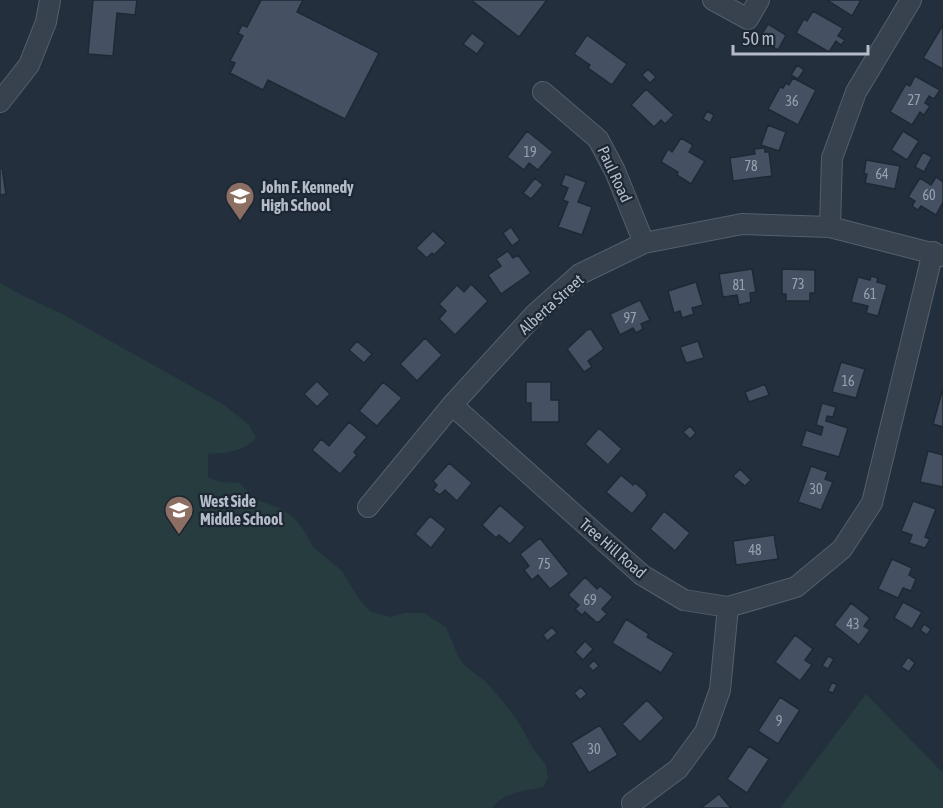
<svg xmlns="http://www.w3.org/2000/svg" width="943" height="808" font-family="'Asap Condensed',sans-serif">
<rect width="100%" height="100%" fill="#242f3e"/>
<path fill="#263c3f" d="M0,283C20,295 41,304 62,314L223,404L249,425L256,438C244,452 225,453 208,454V477L220,482L240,483L253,498L282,509L295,519L303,529L313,547L342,571L359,599L371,612L391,617L404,613H424L446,627L458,656L464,665L485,681L502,700L517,720L534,750L546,765L548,778L543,787C525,791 503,792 492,808H0Z
M866,694L943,773V808H780Z"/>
<path fill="#455162" stroke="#1f2835" stroke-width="1.5" d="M93,0H137L135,15L117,13L113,56L88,54Z
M261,0H303L297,12L379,53L345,119L268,80L263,90L230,73L235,63L230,61L243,36L238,33L242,25L247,27Z
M471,0H547L519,37Z
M827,0H861L852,16Z
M813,11L843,28L838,36L845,40L841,45L836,41L829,52L796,33L804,19L807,21Z
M768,24L786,35L778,50L759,39Z
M943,25V69L923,58Z
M472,33L485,43L477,54L463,44Z
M587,35L627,64L612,85L588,68L590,65L574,54Z
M797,65L804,70L798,79L791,75Z
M648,69L656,77L650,83L642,75Z
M915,76L940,90L934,99L929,96L925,103L930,106L924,115L920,112L912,125L890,112L906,84L910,86Z
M793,78L816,90L798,125L768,109L780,87L783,88L786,83L789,85Z
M646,89L674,115L665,124L661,120L654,127L631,105Z
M707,111L714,115L710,123L703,119Z
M768,125L786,132L779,151L761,145Z
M527,131L553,152L538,170L529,163L524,170L507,157Z
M903,131L919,141L907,160L891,150Z
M681,138L693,145L689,152L705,161L691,184L677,175L678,172L661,162L668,149L672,152Z
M765,148V152H769L772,176L733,181L730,158L755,154L754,149Z
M923,152L932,157L924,172L915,167Z
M866,160L900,166L895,189L865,183L867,174H864Z
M0,168H2L6,194L0,195Z
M565,174L586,182L578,202L592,207L582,235L558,227L568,202L563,200L568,188L561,185Z
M936,177L943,182V202L936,215L921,206L918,210L912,206L915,201L908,197L920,178L931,185Z
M535,178L543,185L531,199L523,193Z
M511,227L520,240L512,246L503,233Z
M433,231L446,243L434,255L432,253L427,258L416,248Z
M508,251L513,258L518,255L531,273L501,294L488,275L501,266L496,259Z
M752,269L756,292L750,293L751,302L739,305L737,295L723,297L719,274Z
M782,269L815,270V293H810V301H786V294H782Z
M871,276L878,278L877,282L887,285L878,316L866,313L868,306L851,302L858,277L870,280Z
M696,282L703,305L692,308L694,314L682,318L680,311L674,313L668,291Z
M471,284L488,301L455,335L439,319L446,311L439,304L457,285L464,292Z
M640,300L650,320L641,324L643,329L636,333L633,328L620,335L610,314Z
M591,329L604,349L588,361L592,367L584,372L567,349L587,330Z
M425,338L442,355L417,381L400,364Z
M357,341L372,354L364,363L349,350Z
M698,341L704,358L686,363L680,347Z
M841,362L865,369L856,398L832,392Z
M317,381L330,394L317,407L304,394Z
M383,382L402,398L377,426L359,411Z
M526,382H551V400H559V422H531V403H526Z
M765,384L769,395L749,402L745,392Z
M943,388V427L933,424Z
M822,403L836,407L833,417L827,416L826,421L848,428L839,457L801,446L806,430L821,435L823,427L816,425Z
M349,422L367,437L354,452L357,455L340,474L312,450L321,439L329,446Z
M690,426L696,433L690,439L683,432Z
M599,428L622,449L608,465L585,444Z
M928,451L943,455V487L920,482Z
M449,463L472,483L457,501L445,490L440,495L433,490L437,485L433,481Z
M811,466L828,472L825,479L833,482L821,510L798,502Z
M740,469L751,480L745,486L733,476Z
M621,475L633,485L635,483L645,491L647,496L632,514L606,492Z
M913,501L936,509L925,537L930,539L925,548L909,543L912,535L901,531Z
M500,505L525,527L510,544L499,535L496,538L482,525Z
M664,511L690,533L675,551L650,529Z
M430,516L446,529L431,548L415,534Z
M774,535L778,559L736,565L733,541Z
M540,538L569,574L550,589L538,575L532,580L524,570L529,566L520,554Z
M892,559L912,568L909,575L916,579L911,591L903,588L898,598L878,589Z
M585,577L597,589L600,586L613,597L602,609L607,614L599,622H596L585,612L582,615L575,609L579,605L568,595Z
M903,602L922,612L912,629L894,618Z
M851,603L870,618L864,626L870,630L859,645L834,625Z
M626,619L649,634L647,637L674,653L661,673L612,643Z
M924,624L931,629L927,635L920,630Z
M552,627L557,633L547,641L543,635Z
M795,635L813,649L805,660L812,665L800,681L775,662Z
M585,641L593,649L583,660L575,652Z
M828,656L834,659L828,669L822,666Z
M908,657L915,663L909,672L901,667Z
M594,660L599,666L593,671L588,666Z
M832,682L837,685L833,693L828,691Z
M581,687L587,694L580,700L574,693Z
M780,697L800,710L778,744L758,731Z
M647,700L664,718L640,742L622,724Z
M600,725L618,755L589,773L571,743Z
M749,746L769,759L747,793L727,779Z
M719,794L731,808H701Z"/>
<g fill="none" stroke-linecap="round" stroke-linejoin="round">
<g stroke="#565f6c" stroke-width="22">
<path id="minor" d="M713,0L748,19L759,0
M543,92L598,139L615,171L644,243
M0,102L29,65L46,22L50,0
M830,227L832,158L856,92L911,0
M452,405L642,575L684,600L728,607L796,587L842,549L872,503L933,252
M368,507L452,405L535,314L580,274L644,243L742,224L830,227L943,256
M632,803L678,769L705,732L720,690L728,607"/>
</g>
<use href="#minor" stroke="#38414e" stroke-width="20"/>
</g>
<defs>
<g id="school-pin" transform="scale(1.5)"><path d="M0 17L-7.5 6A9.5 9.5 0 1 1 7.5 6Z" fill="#8d6e63" stroke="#1d2633"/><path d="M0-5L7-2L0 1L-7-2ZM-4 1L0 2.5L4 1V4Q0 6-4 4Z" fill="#fff"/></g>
</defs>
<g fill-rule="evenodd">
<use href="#school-pin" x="240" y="196"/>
<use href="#school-pin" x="179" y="510"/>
</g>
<g text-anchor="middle" stroke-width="4.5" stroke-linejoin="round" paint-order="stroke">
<g font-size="14" fill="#98a1af">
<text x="914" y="105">27</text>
<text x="792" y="106">36</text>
<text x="530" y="157">19</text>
<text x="751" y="171">78</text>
<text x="882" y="179">64</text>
<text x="929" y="200">60</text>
<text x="798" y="289">73</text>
<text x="739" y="290">81</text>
<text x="870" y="299">61</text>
<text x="630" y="323">97</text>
<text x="848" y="386">16</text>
<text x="816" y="494">30</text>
<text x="755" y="555">48</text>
<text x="544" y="569">75</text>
<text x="590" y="605">69</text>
<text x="853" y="629">43</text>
<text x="779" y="726">9</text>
<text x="594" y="754">30</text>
</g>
<g font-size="16" fill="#b4bcc9" stroke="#1d2633">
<text transform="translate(615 174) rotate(65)" y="6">Paul Road</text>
<text transform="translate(551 304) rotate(-42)" y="6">Alberta Street</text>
<text transform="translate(613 548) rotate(41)" y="6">Tree Hill Road</text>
</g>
<g font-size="16" font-weight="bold" fill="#b4bcc9" stroke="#1d2633" text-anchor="start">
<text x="261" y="193">John F. Kennedy<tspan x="261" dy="18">High School</tspan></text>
<text x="200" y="507">West Side<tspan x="200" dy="18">Middle School</tspan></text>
</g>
</g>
<path d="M733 45v9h135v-9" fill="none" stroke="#b4bcc9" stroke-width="3"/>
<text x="742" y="45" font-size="18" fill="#b4bcc9" stroke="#1d2633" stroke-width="4.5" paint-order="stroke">50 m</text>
</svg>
